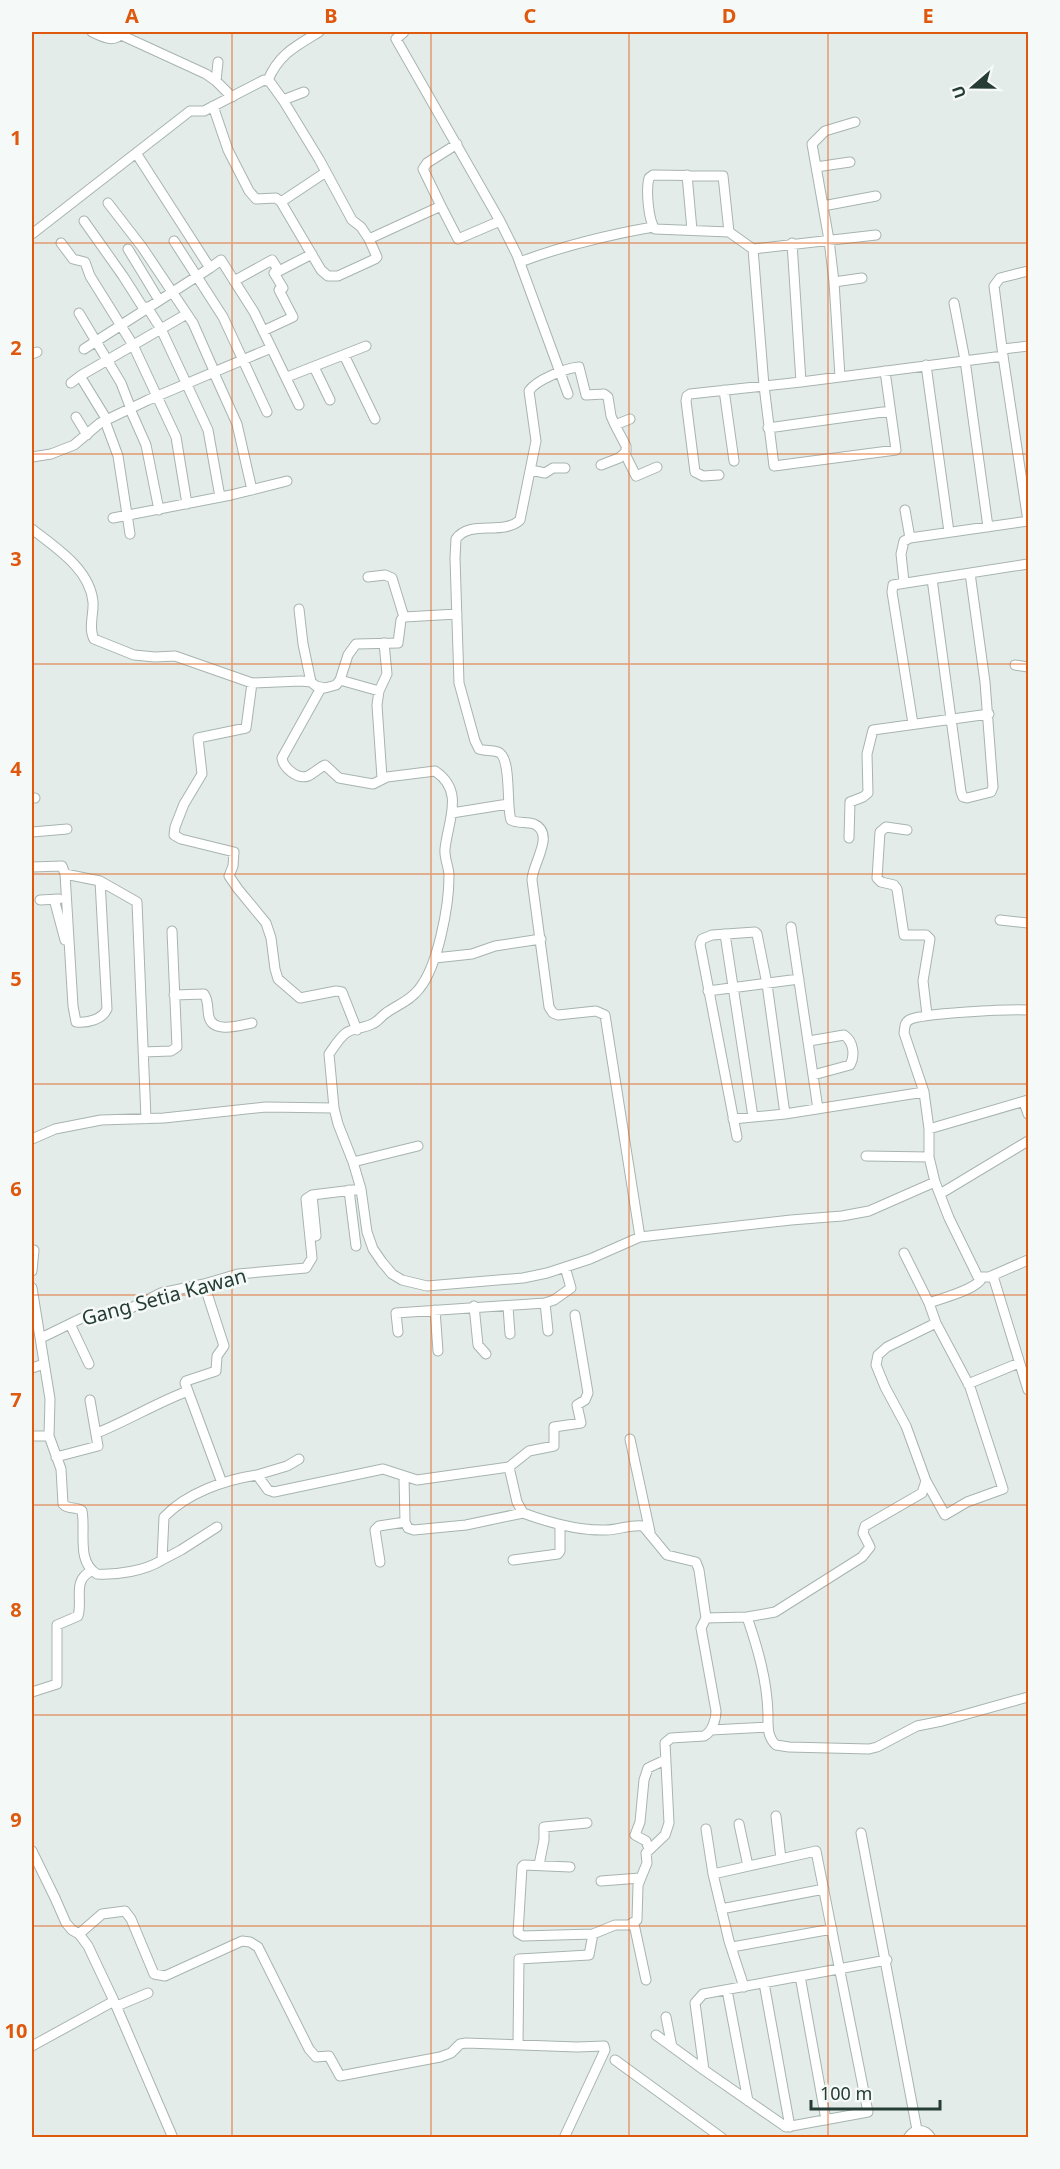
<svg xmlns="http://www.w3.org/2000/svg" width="1060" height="2169" font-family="'Noto Sans',sans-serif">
<rect width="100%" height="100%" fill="#e4ece9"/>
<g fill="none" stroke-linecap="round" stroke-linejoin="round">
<g stroke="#a7b4af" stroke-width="11">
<path id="minor" d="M92,32C103,37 114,44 123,32
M404,32L396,39L500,221L517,255L568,394
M121,35L206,74L216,81L232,97
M268,80C279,54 296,46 319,32
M216,81L218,62
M283,100L304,92
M213,106L228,150L249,191L256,199L276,198L281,202L321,270L328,276H338L375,259L377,257L369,239
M136,153L210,268L221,260L254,312L299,405
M816,167L850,162
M687,175L692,230
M281,202L326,172
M108,203L142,247L193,323L215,373
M441,206L423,169L427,163L457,144
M823,206L876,196
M84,221L123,276L144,309
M729,232L723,176L653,175L649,178C646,189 648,220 655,229L729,232L753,249L876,235
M32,234L190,111H204L264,80L270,82L283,100L319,159L352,220L361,227L369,239L441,206L458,239L500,221
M174,241L223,317L267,412
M61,243L73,259L85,262L90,276L133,345L176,437L187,504
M792,243L801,382
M128,249L159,300
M753,249L764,386L774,466L896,450L885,371
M520,262C563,246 607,235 653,227
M1028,271L1000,278L994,286L1003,356L1028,521
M234,281L272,260L279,271L312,254
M834,282L862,278
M954,303L965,360L988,527
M147,307L161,329L208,430L220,497
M79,313L121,383L131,409
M263,331L293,317L279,290L283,288L274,273L278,269
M84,349L210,268
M1003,349L1028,346
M32,354L37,352
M344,355L375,419
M926,365L949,532
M314,367L330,400
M214,373L237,424L252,490
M80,376L107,420
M287,377L366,346
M840,377L834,282L829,240L812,144L825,131L855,122
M71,383L80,376L185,315
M724,390L734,461
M130,409L146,445L159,510
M76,417L87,435
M630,419L615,425L611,416L608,397L604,394L586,395L579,367C566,368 536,380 529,391L536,441L520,520C503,536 470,519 456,539L455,558L459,683L475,741L479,749C485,751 492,750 498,752C512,757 506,806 511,820C518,824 526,821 534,824C556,834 532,864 532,880L549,1007L553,1013L558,1015L596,1011L605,1015L640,1237L791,1220L842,1216L869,1211L935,1182L929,1157V1129L924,1092L904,1033C905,1028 904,1023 909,1020C920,1013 1011,1009 1028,1010
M105,421L118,456L130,534
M768,428L890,411
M625,454L636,476L657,467
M32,457L51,454L74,445L100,423L148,400L271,348
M601,465L619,458L626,452V446L615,425
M531,470L545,473L553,468H565
M719,475L703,476L695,472L686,401L687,396L690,394L801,382L1003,356
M905,510L910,538
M113,518L231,495L287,481
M32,529C56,548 90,569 93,602C94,614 88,628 94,639L134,655L155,657L175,656L252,683L301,681L311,682L316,686L325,688L336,685L340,680L348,655L356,644L398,643L401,620L404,617L457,614
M368,577L385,575L392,578L404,617
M932,579L961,792L963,797L967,798L991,792L993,787L985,682L970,573
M904,582L901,554L904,541L910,538L1028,521
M299,609L303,644L311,682
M1015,665L1028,667
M340,680L379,691
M252,683L246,728L198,738L202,774L184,804L175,827L174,835L181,839L234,852L233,866L229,876L238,889L266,923L271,938L275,969L278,979L300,998L336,991L342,992L357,1030
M321,688L282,758C283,767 297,780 308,776C314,773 319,768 325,765L339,778L373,784L387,777L435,771C465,791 448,820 445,849C444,858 449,867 449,876C449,906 438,966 419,989C410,1001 397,1005 386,1013C381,1016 378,1022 372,1024C365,1028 352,1028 346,1033C340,1037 334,1047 329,1054L334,1108L338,1124L353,1162L361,1189L367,1232L373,1249L382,1262L392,1274L402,1280L427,1286L523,1278L547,1273L590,1259L640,1237
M913,724L892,592L893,585L1028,564
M382,778L377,705L379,691L387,674L384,643
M32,798H35
M452,813L508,804
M907,830L886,827L880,832L877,878L881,882L894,885L897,889L904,935H926L930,939L923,981L927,1015
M32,832L67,829
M849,838L850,802L863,797L868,793L867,754L873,730L989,714
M32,867L62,866L65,874L100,881L137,902L146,1119
M65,874L73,1006L76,1022C87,1023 102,1020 107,1009L100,881
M54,899L65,940
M40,900L59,899
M1000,920L1028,923
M791,927L818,1109
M725,934L753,1117
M435,958L472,954L495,946L541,939
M708,991L799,979
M174,995L204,994C209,1001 207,1009 209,1017C213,1034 241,1025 252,1023
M809,1041L844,1035C854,1042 855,1056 850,1065L813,1075
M143,1052L171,1051L177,1047L172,931
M1024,1102L1028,1114
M733,1119L785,1114L924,1092
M929,1129L1028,1100
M737,1137L700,944L702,939L712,935L755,932L757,934L767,984L785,1114
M32,1139L55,1129L101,1120L164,1118L266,1107L334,1108
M866,1156L929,1157
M353,1162L418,1146
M935,1182L949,1218L978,1277H989L1028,1260
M349,1190L356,1246
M940,1194L1028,1141
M312,1195L316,1236
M904,1253L929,1303L936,1323L970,1387L1003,1489L967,1502L945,1515L926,1481L906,1426L885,1387L876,1365L878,1355L887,1347L936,1323
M32,1271L34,1250
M993,1276L1028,1390
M204,1284L224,1346L217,1356L216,1371L186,1381L185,1383L222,1483
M32,1288L50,1399L49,1436L61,1469L63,1504C68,1510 77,1506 82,1511C86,1531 76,1562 97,1574C117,1575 145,1571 162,1560L164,1517C187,1493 224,1480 257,1475L268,1490L274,1492L383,1469L417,1480L509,1467L517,1502L523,1513C550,1523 578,1531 606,1530C619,1530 631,1524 643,1526L667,1555L696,1562L699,1570L706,1618L747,1617C758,1649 767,1680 768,1714C768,1726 767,1737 776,1745L789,1747L869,1749L877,1747L917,1726L942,1721L1028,1697
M545,1303L548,1331
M929,1303C942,1298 976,1290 982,1278
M474,1306L478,1345L486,1354
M508,1307L510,1334
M435,1310L438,1351
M70,1324L89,1364
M398,1332L396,1313L545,1303L554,1300L571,1288L565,1267
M41,1338L82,1318L127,1310L161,1293L204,1284L238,1274L306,1268L312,1258L306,1199L312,1195L361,1189
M32,1368L44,1364
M968,1384L1019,1363
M97,1433C129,1420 156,1403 188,1391
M32,1436H49
M630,1439L650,1532
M56,1457L98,1446L90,1400
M509,1467L529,1451L554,1446V1427L581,1423L577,1405L585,1400L588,1393L575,1315
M257,1475L287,1466L299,1459
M405,1522L408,1528L414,1530L466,1525L523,1513
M162,1560L181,1550L217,1527
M513,1560L558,1554L560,1551V1525
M380,1562L375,1530L379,1526L405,1522L404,1477
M747,1617L775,1612L862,1557L870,1547L863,1533L865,1526L922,1493L926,1481
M32,1692L57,1684V1625L78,1616C83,1599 72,1581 91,1571
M711,1730L768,1727
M776,1816L781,1859
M739,1824L748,1866
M706,1829L713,1874
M861,1833L917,2130
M649,1849L646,1841L635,1835L640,1822L644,1780L648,1768L665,1760
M32,1851L55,1898L66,1923L72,1930L79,1934L88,1946L114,2001L173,2138
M539,1865L544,1840V1827L587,1823
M570,1867L524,1865L522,1867L518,1933L523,1936L593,1934
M601,1881L640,1878
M721,1909L824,1889
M634,1924L646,1980
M79,1934L102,1914L125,1911L131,1919L154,1974L165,1976L242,1941L250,1942L258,1947L309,2049L316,2057L329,2056L340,2076L440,2057L451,2053L460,2044L466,2043L577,2047L604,2046L605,2050L564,2138
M732,1947L832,1929
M800,1976L826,2120
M764,1983L790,2127
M727,1990L748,2101
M117,2006L148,1993
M666,2017L672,2047
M656,2035L704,2070L695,2003L703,1994L887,1960
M518,2044L519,1959L589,1955L593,1934L615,1925H629L637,1920L638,1885L647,1863L646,1853L665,1835L669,1823L665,1743L671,1738L704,1736C712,1732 716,1720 716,1711L701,1628L706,1618
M32,2046L114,2001
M615,2060L722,2138
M704,2070L786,2127L868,2112L816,1851L713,1874L729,1941L744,1987
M908,2138C914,2128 925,2128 931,2138"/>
</g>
<use href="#minor" stroke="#fff" stroke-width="9"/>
</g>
<path fill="none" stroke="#de580e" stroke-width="1.5" stroke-opacity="0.55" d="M232,32V2138M431,32V2138M629,32V2138M828,32V2138M32,243H1028M32,454H1028M32,664H1028M32,874H1028M32,1084H1028M32,1295H1028M32,1505H1028M32,1715H1028M32,1926H1028"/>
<g text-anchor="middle" stroke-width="5" stroke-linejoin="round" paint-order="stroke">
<g font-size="20" fill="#253d35" stroke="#f5f9f7">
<text transform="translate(164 1297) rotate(-15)" y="7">Gang Setia Kawan</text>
</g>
</g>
<rect width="1060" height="2169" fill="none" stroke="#f5f9f7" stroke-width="66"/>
<g transform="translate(973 87) rotate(250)" stroke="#f5f9f7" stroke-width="4.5" paint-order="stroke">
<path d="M0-4.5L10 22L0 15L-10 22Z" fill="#253d35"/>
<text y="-9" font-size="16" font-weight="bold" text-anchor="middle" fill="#253d35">U</text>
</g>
<path d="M811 2100v9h129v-9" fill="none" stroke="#253d35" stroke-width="3"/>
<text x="820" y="2100" font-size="18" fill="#253d35" stroke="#f5f9f7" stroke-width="4.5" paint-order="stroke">100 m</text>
<rect x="33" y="33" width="994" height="2103" fill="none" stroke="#de580e" stroke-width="2"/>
<g font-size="20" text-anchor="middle" font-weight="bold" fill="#de580e">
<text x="132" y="23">A</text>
<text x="331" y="23">B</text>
<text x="530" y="23">C</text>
<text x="729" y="23">D</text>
<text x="928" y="23">E</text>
<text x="16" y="145">1</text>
<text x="16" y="355">2</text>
<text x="16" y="566">3</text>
<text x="16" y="776">4</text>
<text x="16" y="986">5</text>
<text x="16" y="1196">6</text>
<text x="16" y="1407">7</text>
<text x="16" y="1617">8</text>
<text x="16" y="1827">9</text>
<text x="16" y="2038">10</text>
</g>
</svg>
